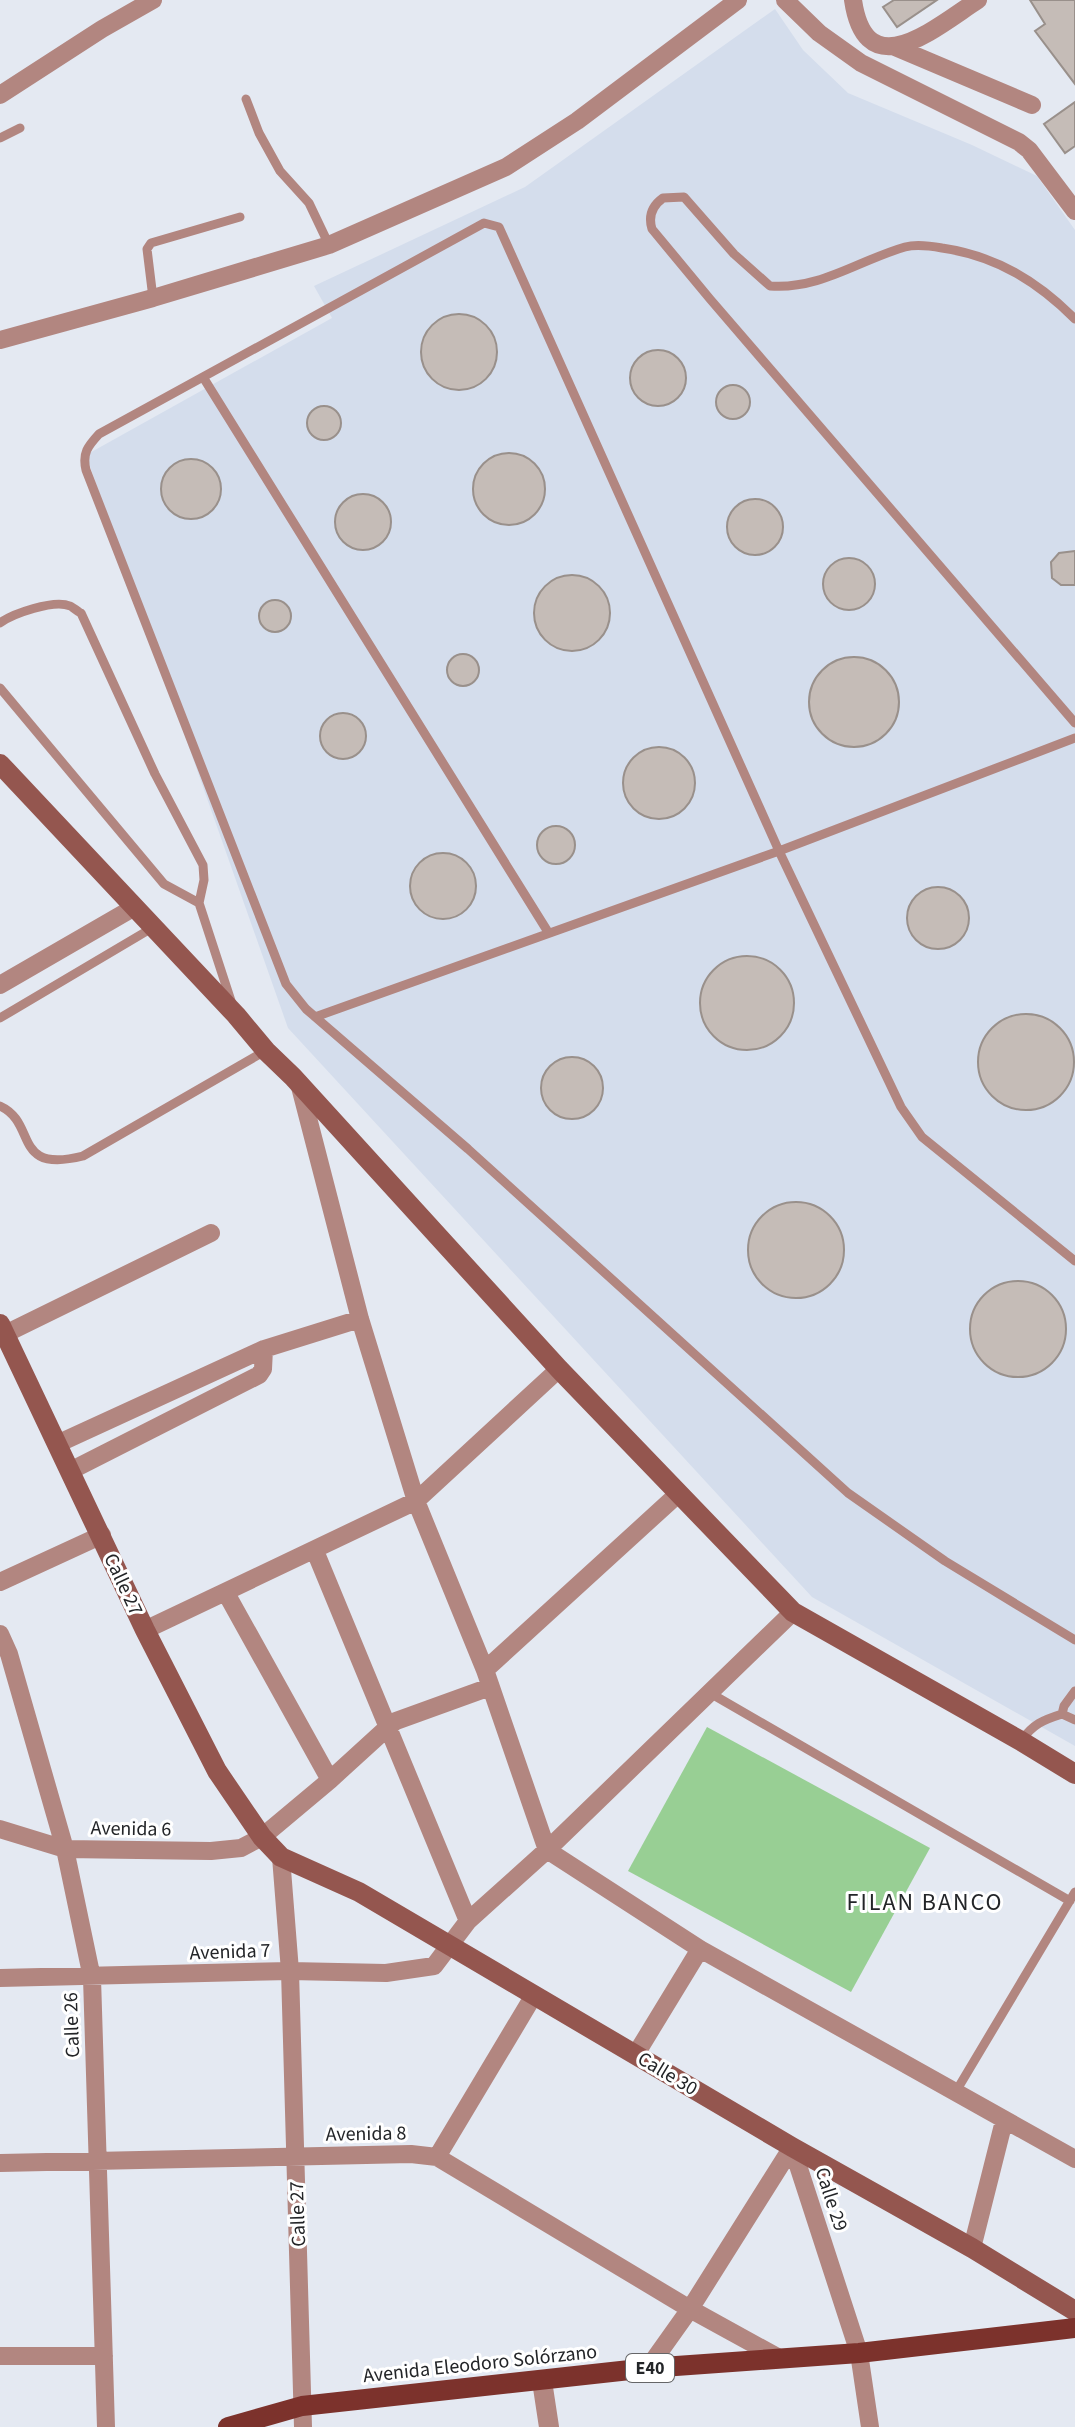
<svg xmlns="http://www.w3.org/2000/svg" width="1075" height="2427" font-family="'Source Sans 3',sans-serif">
<rect width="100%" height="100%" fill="#e4e9f2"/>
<path fill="#d4ddec" d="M775,9L803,50L848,93L972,145L1037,176L1075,230V1746L812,1597L288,1028L86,455L332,318L314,286L525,187Z"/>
<path fill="#98cf94" d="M707,1727L930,1848L851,1992L628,1871Z"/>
<path fill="#c5bcb7" stroke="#99908b" stroke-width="2" d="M894,0H937L897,27L883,7Z
M1030,0H1075V84L1035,31L1045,24Z
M1075,102V146L1065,153L1044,124Z
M421 352a38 38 0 1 1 76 0a38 38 0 1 1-76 0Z
M630 378a28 28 0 1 1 56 0a28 28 0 1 1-56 0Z
M716 402a17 17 0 1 1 34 0a17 17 0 1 1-34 0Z
M307 423a17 17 0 1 1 34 0a17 17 0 1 1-34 0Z
M473 489a36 36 0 1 1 72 0a36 36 0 1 1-72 0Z
M161 489a30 30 0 1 1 60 0a30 30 0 1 1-60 0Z
M335 522a28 28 0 1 1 56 0a28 28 0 1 1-56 0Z
M727 527a28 28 0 1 1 56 0a28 28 0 1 1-56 0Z
M1075,551V585H1061L1052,578L1051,562L1059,553Z
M823 584a26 26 0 1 1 52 0a26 26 0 1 1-52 0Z
M534 613a38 38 0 1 1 76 0a38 38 0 1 1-76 0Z
M259 616a16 16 0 1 1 32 0a16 16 0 1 1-32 0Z
M447 670a16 16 0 1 1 32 0a16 16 0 1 1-32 0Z
M809 702a45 45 0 1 1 90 0a45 45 0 1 1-90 0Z
M320 736a23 23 0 1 1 46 0a23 23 0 1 1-46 0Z
M623 783a36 36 0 1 1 72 0a36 36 0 1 1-72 0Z
M537 845a19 19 0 1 1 38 0a19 19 0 1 1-38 0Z
M410 886a33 33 0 1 1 66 0a33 33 0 1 1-66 0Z
M907 918a31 31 0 1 1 62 0a31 31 0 1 1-62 0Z
M700 1003a47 47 0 1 1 94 0a47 47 0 1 1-94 0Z
M978 1062a48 48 0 1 1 96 0a48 48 0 1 1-96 0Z
M541 1088a31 31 0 1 1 62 0a31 31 0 1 1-62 0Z
M748 1250a48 48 0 1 1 96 0a48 48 0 1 1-96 0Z
M970 1329a48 48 0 1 1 96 0a48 48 0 1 1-96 0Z"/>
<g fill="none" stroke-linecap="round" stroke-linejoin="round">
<path stroke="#b28680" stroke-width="9" d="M246,99L259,133L280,171L309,203L329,245
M0,138L20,128
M153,298L147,249L151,243L240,217
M1075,319C1037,281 996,256 942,248C931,246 916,244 905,247C859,260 820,290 770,286L734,254L684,197L663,198C652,206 648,216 652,229L710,299L1075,723
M203,377L548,932
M0,623C12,614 54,599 70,606C71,606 80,613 81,613L155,774L203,865L204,880L199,903L232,1004
M0,688L164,884L199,903
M315,1017L779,851L1075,738
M0,1018L152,928
M0,1106C38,1123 11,1174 83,1156L265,1051
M1075,1261L922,1137L901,1107L779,851L499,227L484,223L99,434C88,446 82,453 86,470L286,984L306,1009L468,1149L848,1493L945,1561L1075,1640
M710,1693L1070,1901
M1062,1714L1064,1706L1075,1691
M1021,1741C1033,1724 1043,1720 1062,1714L1075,1720
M955,2093L1075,1892"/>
<path stroke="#b28680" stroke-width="18" d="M785,0L819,33L861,63L1019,142L1029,150L1075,211
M853,0C866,89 936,27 978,0
M895,47L1032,105
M0,95L102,29L153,0
M0,340L153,298L329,245L506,167L577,121L738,0
M0,985L133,908
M299,1083L360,1319L416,1501L485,1670L547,1850L700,1949L1075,2159
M5,1334L211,1233
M57,1444L264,1349L360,1319
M70,1471L259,1375L263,1369L264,1349
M315,1551L468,1921
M0,1582L102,1535
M226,1593L330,1780
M145,1630L416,1501L559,1369
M0,1634L9,1654L65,1849L92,1978L106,2427
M485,1670L678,1494
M0,1829L65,1849L211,1851L241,1848L262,1837L330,1780L387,1728L396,1721L490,1687
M281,1857L290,1971L303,2427
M0,1978L290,1971L386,1973L434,1966L468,1921L547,1850L793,1612
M636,2054L700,1949
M792,2147L859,2353L870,2427
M437,2157L534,1995
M0,2163L411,2154L437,2157L690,2309L779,2358
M972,2248L1004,2121
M0,2356H104
M648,2368L690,2309L792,2147"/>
<path stroke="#b28680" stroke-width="20" d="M542,2381L549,2427"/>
<path stroke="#94564f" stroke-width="20" d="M0,764L236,1015L266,1051L293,1077L559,1369L793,1612L1021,1741L1075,1774
M0,1324L145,1630L217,1771L262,1837L281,1857L359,1892L792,2147L972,2248L1075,2311"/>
<path stroke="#7c322c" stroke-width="20" d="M228,2427L302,2406L648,2368L859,2353L1075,2328"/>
</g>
<g text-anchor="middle" stroke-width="6" stroke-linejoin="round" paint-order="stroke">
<rect fill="#fff" stroke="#656668" stroke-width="2" x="626" y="2354" width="48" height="28" rx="6"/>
<g font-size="18" font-weight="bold" fill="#232528">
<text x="650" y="2374">E40</text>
</g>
<g font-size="20" fill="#232528" stroke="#fff">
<text transform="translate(124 1584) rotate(65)" y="7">Calle 27</text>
<text transform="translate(131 1828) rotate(1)" y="7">Avenida 6</text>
<text transform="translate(230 1951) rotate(-2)" y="7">Avenida 7</text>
<text transform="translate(71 2025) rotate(-92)" y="7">Calle 26</text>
<text transform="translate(668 2073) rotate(31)" y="7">Calle 30</text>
<text transform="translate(366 2133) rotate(-1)" y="7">Avenida 8</text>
<text transform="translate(832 2199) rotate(72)" y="7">Calle 29</text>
<text transform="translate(297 2214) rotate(-92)" y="7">Calle 27</text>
<text transform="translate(480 2363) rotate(-6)" y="7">Avenida Eleodoro Solórzano</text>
</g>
<g font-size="24" letter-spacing="2" fill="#232528" stroke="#fff">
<text x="925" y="1910">FILAN BANCO</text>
</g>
</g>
</svg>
